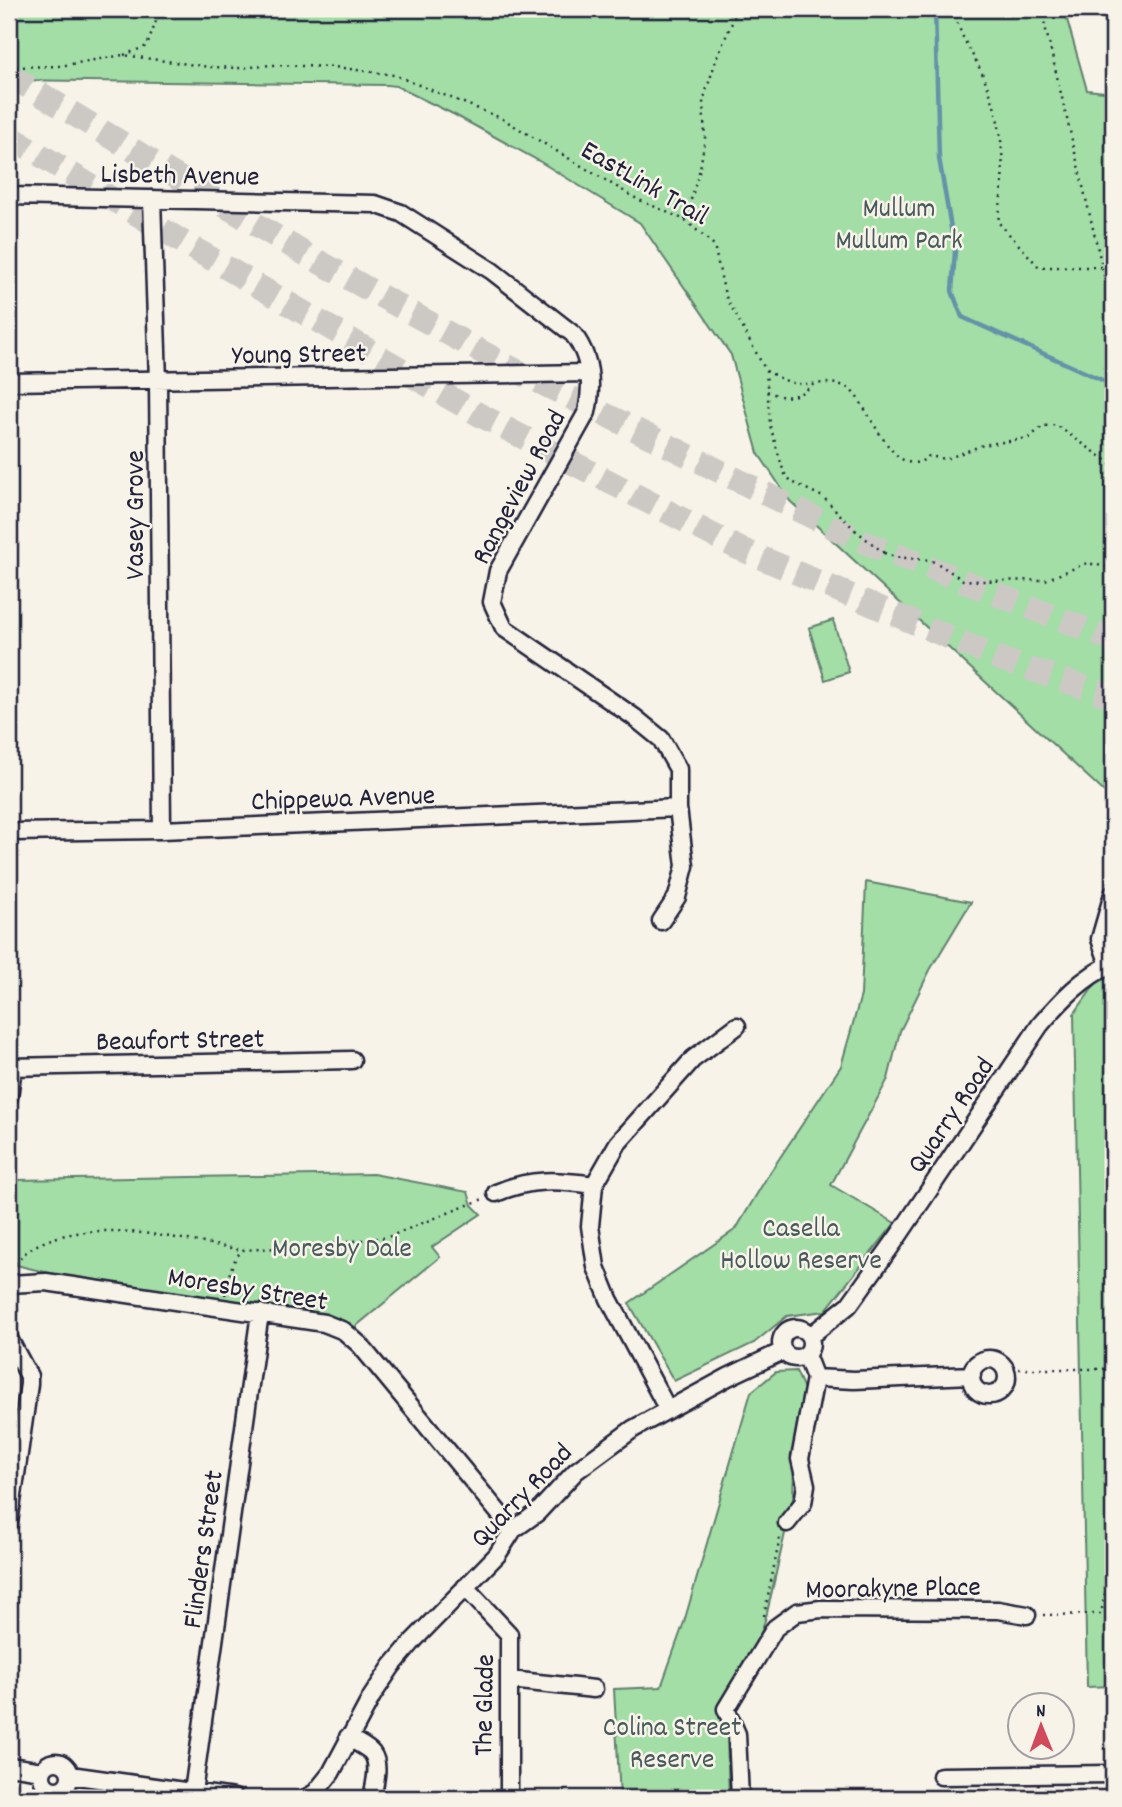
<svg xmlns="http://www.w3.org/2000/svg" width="1122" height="1807" font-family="Dekko,sans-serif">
<rect width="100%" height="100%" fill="#f7f3e8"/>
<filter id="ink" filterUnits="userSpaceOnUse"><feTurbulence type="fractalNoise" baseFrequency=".0143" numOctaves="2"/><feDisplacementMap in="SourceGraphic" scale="14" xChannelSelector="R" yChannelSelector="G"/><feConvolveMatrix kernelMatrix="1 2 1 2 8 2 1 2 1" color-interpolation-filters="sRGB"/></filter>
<g filter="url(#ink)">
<path fill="#a2dea5" stroke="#628070" stroke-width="2" d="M9,9H1064L1087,90L1113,93V800L790,501L758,453L731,355L640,223L539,161L455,115L396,86L387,85L9,80Z
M833,620L849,672L825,680L809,628Z
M866,882L971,902L930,970L900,1031L888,1079L831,1185L895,1223L825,1311L787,1316L754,1343L674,1381L629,1303L736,1229L767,1177L841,1066L861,995Z
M1113,971V1686L1087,1687L1074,1014L1099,979Z
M373,1174L468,1192L472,1205L481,1214L432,1247L440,1257L355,1327C324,1310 276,1307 241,1302C163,1291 84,1284 9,1263V1228L15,1180Z
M796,1371L804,1389L795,1436L793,1498L767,1613L752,1665L726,1709L729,1798H620L614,1689L661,1687L684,1622L751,1392L776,1372Z"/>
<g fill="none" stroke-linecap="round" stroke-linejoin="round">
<path stroke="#6592a9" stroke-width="4.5" d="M935,9L939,158L955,251L952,291L962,317L1113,385"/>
<path stroke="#ccc9c5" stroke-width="24" stroke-dasharray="24 12" stroke-linecap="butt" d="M9,75L305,254L507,366L859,540L1113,640
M9,136L191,247L478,414L738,548L1003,660L1113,697"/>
<g stroke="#22223b" stroke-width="21">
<path id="minor" d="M9,196L375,204L401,213L492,271L573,334C591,357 593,384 587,412L498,571L492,602L504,628L634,717L661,739L678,769V808L685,866L677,897L661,921
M152,199L158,381L162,830
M9,382L589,373
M9,832L162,830L678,808
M1109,965L1100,939L1113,894
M9,1067L352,1060
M9,1097L13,1067
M496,1193C531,1178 557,1180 594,1185
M9,1284L46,1282L324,1323L344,1331L360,1345L513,1530
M781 1343a15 15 0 1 1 30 0a15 15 0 1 1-30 0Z
M810,1336L849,1305L897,1238L1040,1025C1062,999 1082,978 1113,963
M9,1339L29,1376V1384L9,1523
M971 1377a18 18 0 1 1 36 0a18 18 0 1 1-36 0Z
M815,1378L854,1380L972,1375
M668,1410L609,1299L596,1267L590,1226L594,1185L618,1143L693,1059L737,1026
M787,1523L803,1503L806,1485L800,1459L815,1378L806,1355
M465,1587L509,1634V1798
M510,1680L594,1689
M348,1737C355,1742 367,1747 372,1753C381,1765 374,1786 372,1798
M42 1776a14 14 0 1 1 28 0a14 14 0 1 1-28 0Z
M9,1766L42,1771
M70,1775L234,1798
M941,1776L1113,1774
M193,1792L260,1313
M306,1798L315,1793L331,1773L372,1696L392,1666L414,1640L497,1555L513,1530L537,1513L576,1471L633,1429L728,1377L783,1351
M740,1798L737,1734L726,1709L775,1628L797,1612L821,1609L998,1610L1027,1615"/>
</g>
<path stroke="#22223b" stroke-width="2.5" stroke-dasharray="2 5" stroke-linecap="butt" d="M955,9C958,35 971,50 982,73C1005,125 1006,167 998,222L1039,267H1102L1113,273
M1041,9L1113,313
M124,55L147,46L158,16V9
M9,67L60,66L123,55L209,67L240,68L272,65L335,67L394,75L501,118L637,199L685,220L714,245L725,295L766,371L770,425L784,473L792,482L823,497L855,530
M685,220L700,169L705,138L703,101L717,57L738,9
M766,371C777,376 789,384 801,384C817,385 835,379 849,389C870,404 894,487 929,456L946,459L983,445L1029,438L1043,426L1056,425L1106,460L1113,468
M767,391C786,401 800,397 816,382
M884,553L895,557L929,560L937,563L963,580L980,581L1045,580L1087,563L1113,568
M10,1268C18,1261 25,1251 35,1246C94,1215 180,1240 243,1250
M225,1295C229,1278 230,1261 243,1250L313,1246L388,1237L483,1199
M1007,1376L1019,1369H1113
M1043,1615L1101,1614L1113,1551
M764,1616L780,1537"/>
<use href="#minor" stroke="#f7f3e8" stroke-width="16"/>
<path stroke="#22223b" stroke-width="2.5" stroke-dasharray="2 5" stroke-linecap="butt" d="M855,530L884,553"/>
</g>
</g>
<g text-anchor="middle" stroke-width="5" stroke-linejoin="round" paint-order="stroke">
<g font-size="28" fill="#22223b" stroke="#f7f3e8">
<text transform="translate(180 173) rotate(1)" y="10">Lisbeth Avenue</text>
<text transform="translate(646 181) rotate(30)" y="10">EastLink Trail</text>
<text transform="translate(299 352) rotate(-1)" y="10">Young Street</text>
<text transform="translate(517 486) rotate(-62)" y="10">Rangeview Road</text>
<text transform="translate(133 515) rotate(-90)" y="10">Vasey Grove</text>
<text transform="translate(343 796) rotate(-2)" y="10">Chippewa Avenue</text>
<text transform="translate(180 1038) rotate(-1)" y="10">Beaufort Street</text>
<text transform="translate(949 1114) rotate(-56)" y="10">Quarry Road</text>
<text transform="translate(248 1287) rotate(9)" y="10">Moresby Street</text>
<text transform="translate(520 1494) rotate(-46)" y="10">Quarry Road</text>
<text transform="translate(201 1549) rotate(-82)" y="10">Flinders Street</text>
<text transform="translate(893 1586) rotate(-1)" y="10">Moorakyne Place</text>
<text transform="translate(482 1705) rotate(-89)" y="10">The Glade</text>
</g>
<g font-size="28" fill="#485a5b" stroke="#f7f3e8">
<text x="899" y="216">Mullum<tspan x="899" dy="32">Mullum Park</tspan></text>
<text x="801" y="1236">Casella<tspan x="801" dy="32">Hollow Reserve</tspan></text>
<text x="342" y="1256">Moresby Dale</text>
<text x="672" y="1735">Colina Street<tspan x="672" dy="32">Reserve</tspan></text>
</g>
</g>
<rect width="1122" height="1807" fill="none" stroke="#f7f3e8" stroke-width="35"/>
<rect x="18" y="18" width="1087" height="1772" fill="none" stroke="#22223b" stroke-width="2.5" filter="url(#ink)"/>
<g transform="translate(1041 1726) rotate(359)"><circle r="33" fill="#f7f3e8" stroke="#a29fa3" stroke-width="2"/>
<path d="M0-5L12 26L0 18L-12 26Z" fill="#d1495b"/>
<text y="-10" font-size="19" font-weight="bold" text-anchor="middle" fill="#22223b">N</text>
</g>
</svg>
